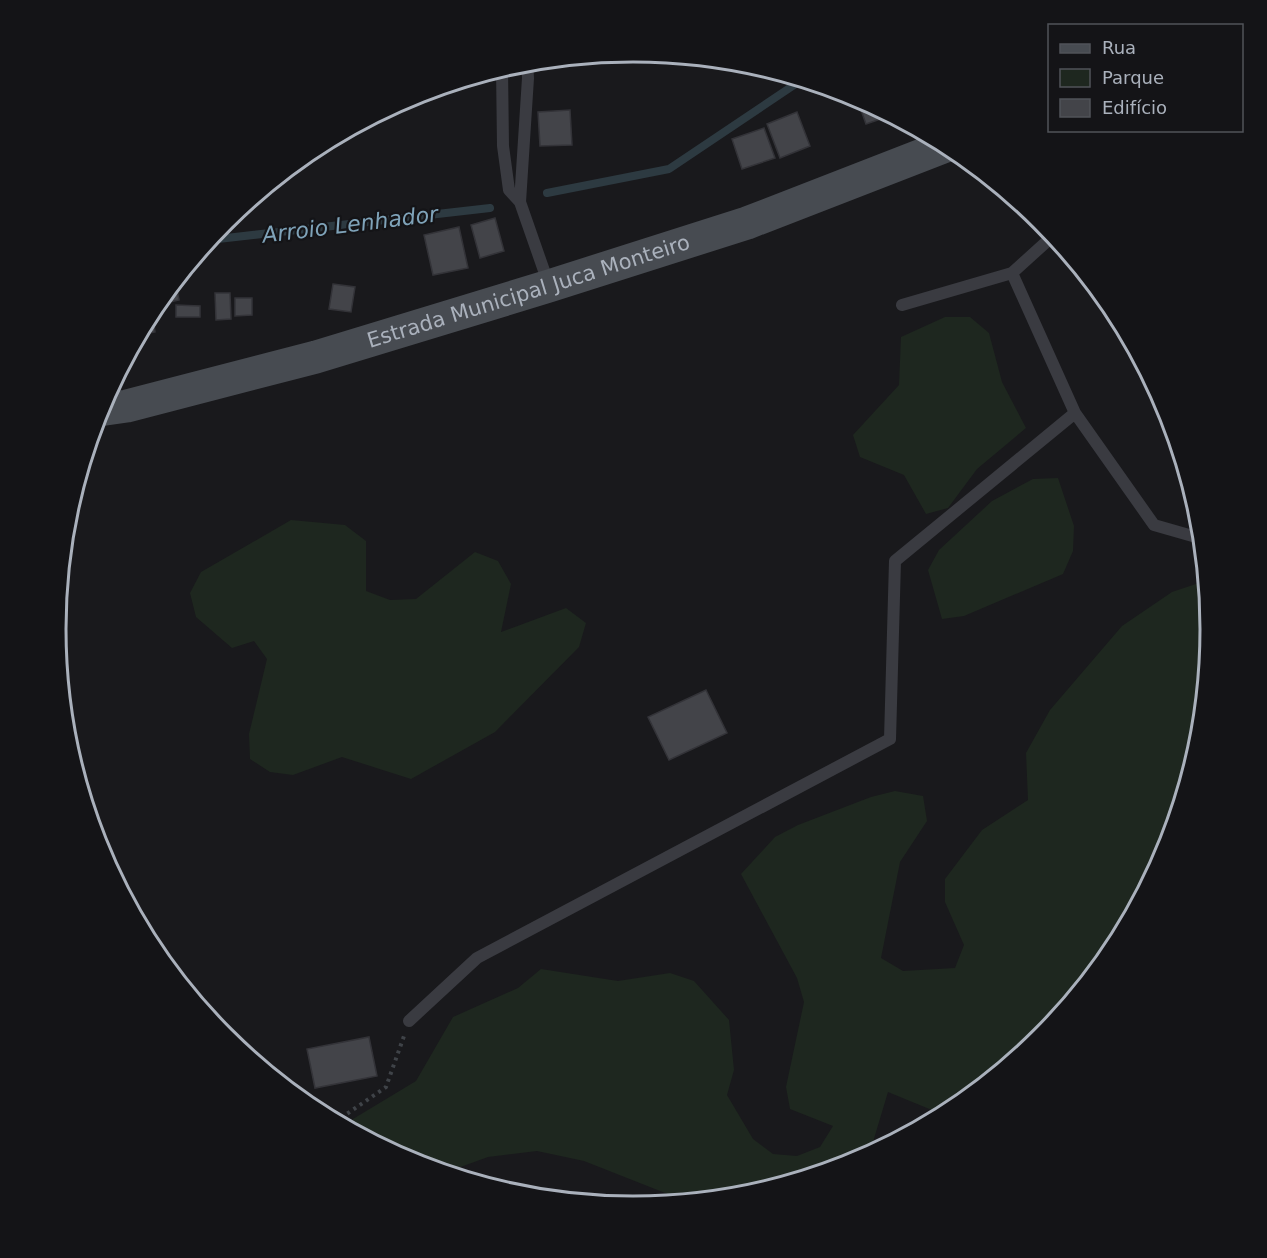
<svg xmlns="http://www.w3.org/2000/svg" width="1267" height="1258" font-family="'DejaVu Sans',sans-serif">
<rect width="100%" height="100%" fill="#19191c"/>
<path fill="#1e271f" d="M945,317H970L989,333L1002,382L1026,428L977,469L948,508L926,514L904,475L860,457L853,435L899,385L901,337Z
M1058,478L1074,526L1073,551L1063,574L964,616L942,619L928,570L939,550L992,501L1033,479Z
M291,520L345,525L366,541V591L390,600L416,599L475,552L498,561L511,584L501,632L566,608L586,623L579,647L495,732L411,779L342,757L293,775L270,772L250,759L249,734L267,659L254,641L232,648L196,617L190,593L201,572Z
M1196,584H1207L1211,629L1200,742L1167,851L1114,950L1042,1038L954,1110L944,1115L888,1092L873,1142V1153L854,1163L746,1196L688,1202L584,1161L537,1151L488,1157L444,1173L412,1163L348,1129L353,1119L416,1081L453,1017L518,988L541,969L618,981L670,973L694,981L729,1020L734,1070L727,1095L753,1139L773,1154L797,1156L820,1147L833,1126L790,1109L786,1087L804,1002L797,978L741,874L775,837L798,825L871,797L895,791L923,796L927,821L900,862L881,958L903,971L955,968L964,945L945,902V879L982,830L1028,800L1026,753L1050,710L1122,626L1172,592Z"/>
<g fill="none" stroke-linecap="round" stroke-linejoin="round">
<path stroke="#2d3a41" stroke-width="8" d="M547,193L669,169L803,79
M209,240L490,208"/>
</g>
<path fill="#434449" stroke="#333338" stroke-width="1.5" d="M856,96L892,115L866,124Z
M570,110L572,145L540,146L538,112Z
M797,112L810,146L780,158L767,124Z
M764,128L775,158L742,169L732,139Z
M495,218L504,251L480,258L471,225Z
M459,227L468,268L433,275L424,235Z
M333,284L355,287L351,312L329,309Z
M176,285L179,300L165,303L163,295L171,286Z
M215,293H230L231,319L216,320Z
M235,298H252V315L235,316Z
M176,305L200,306V317H176Z
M152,310L155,332L139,335Z
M706,690L727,733L669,760L648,717Z
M369,1037L377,1076L315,1088L307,1049Z"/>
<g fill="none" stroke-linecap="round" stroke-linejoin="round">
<path stroke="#3f4348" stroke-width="4" stroke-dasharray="3 4.5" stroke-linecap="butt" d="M335,1122L386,1087L404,1036"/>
<path stroke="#3a3b41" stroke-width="12" d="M502,68L503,146L509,190L520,202L549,285
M520,202L528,78L527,61
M1012,273L1075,413L1154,525L1203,539
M902,305L1012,273L1054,235
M409,1021L477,958L890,739L895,561L1075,413"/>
<path stroke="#474b51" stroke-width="33" id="s1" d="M99,410L127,406L316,357L549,286L747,223L948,145"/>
</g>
<g text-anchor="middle" stroke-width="4.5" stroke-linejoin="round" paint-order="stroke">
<g font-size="21" fill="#aab1bc" stroke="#141417">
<text dy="7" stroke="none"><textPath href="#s1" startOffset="446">Estrada Municipal Juca Monteiro</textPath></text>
</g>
<g font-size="22" font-style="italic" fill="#7fa3b9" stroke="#141417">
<text transform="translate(350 224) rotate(-7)" y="8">Arroio Lenhador</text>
</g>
</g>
<path d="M0 0H1267V1258H0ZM66 629a567 567 0 1 1 1134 0a567 567 0 1 1-1134 0Z" fill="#141417" fill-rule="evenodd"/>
<path fill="none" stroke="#aab1bc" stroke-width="3" d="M66 629a567 567 0 1 1 1134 0a567 567 0 1 1-1134 0Z"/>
<rect x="1048" y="24" width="195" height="108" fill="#141417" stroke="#505359" stroke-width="1.5"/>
<rect x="1060" y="44" width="30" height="9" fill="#474b51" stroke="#505359" stroke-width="1.5"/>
<text x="1102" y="54" font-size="18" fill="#aab1bc">Rua</text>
<rect x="1060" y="69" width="30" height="18" fill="#1e271f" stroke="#505359" stroke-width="1.5"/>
<text x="1102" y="84" font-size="18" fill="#aab1bc">Parque</text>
<rect x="1060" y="99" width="30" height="18" fill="#434449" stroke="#505359" stroke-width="1.5"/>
<text x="1102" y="114" font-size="18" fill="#aab1bc">Edifício</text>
</svg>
